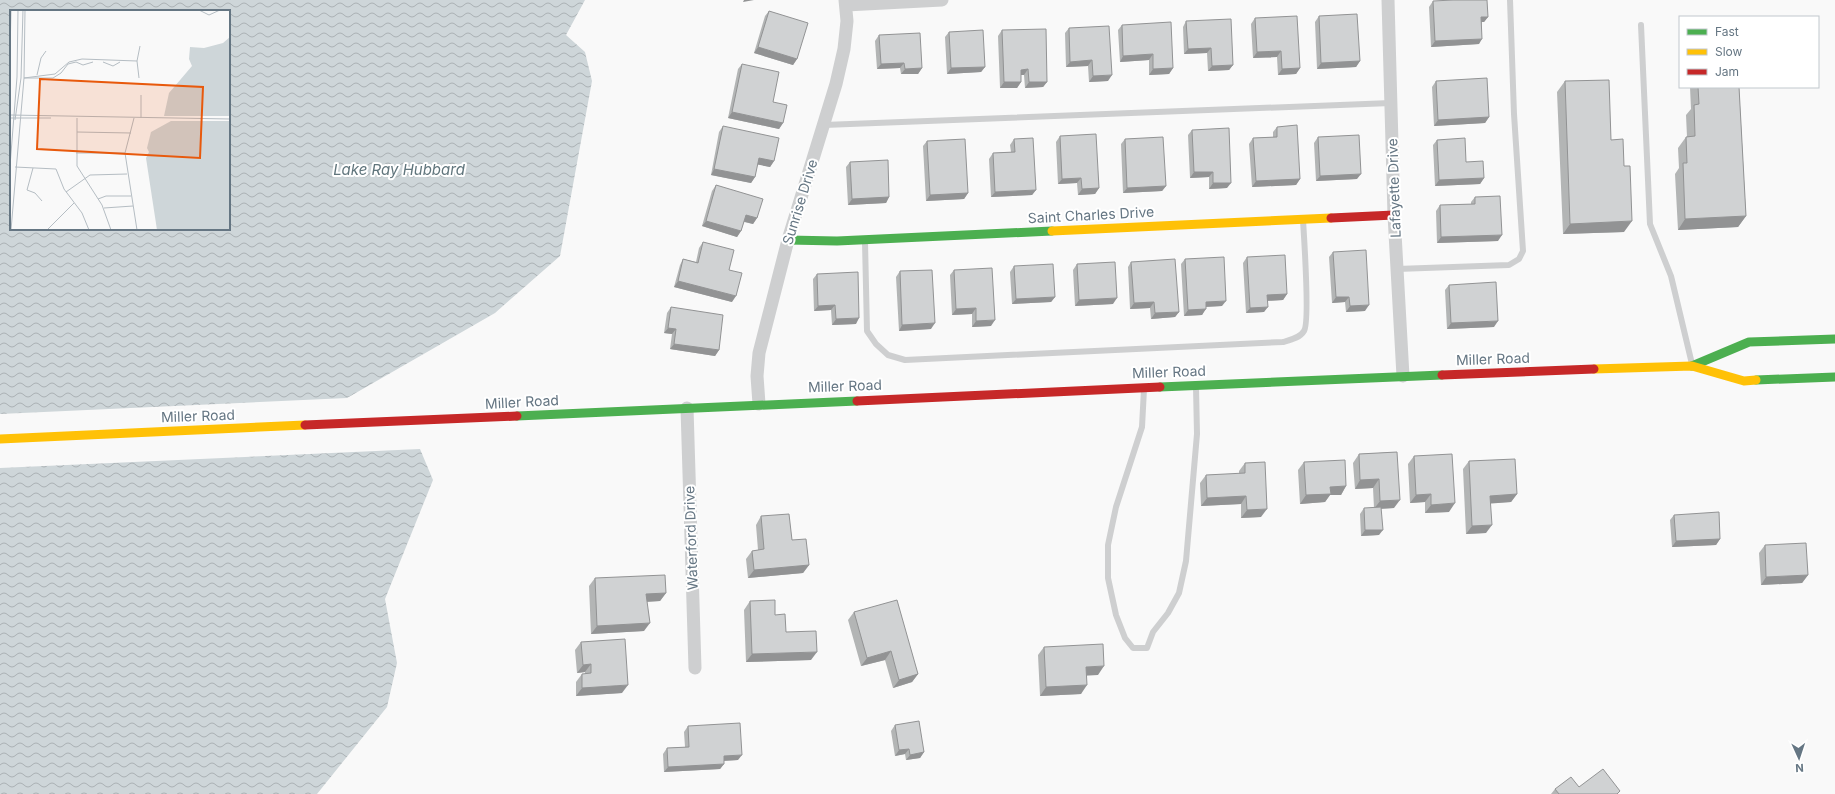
<svg xmlns="http://www.w3.org/2000/svg" width="1835" height="794" font-family="Inter,sans-serif">
<defs>
<pattern id="water-waves" width="16" height="10" patternUnits="userSpaceOnUse"><rect width="16" height="10" fill="#ced6d9"/><path d="M0 5q4-4 8 0t8 0" fill="none" stroke="#abb2b5"/></pattern>
</defs>
<rect width="100%" height="100%" fill="#f9f9f9"/>
<path fill="url(#water-waves)" fill-rule="evenodd" d="M0,0H585L566,35L585,52L592,81L560,256L495,313L347,398L0,414ZM11,11H229V229H11Z
M420,449L433,480L385,599L397,663L387,707L317,794H0V468Z"/>
<g fill="none" stroke-linecap="round" stroke-linejoin="round">
<path stroke="#cecfd0" stroke-width="6" d="M1641,25L1650,224L1671,276L1692,364
M824,125L1391,103
M865,242L867,331L876,344L888,355L905,360L1283,342C1290,340 1300,338 1304,331C1310,322 1304,237 1303,220
M1397,269L1509,265L1519,259L1523,251L1514,114L1510,0
M1144,389L1142,427L1116,507L1108,545V578L1116,615L1125,638L1133,648H1147L1153,632L1168,613L1179,593L1186,561L1197,434L1196,387"/>
<path stroke="#cecfd0" stroke-width="13" d="M1388,0L1394,215L1403,376
M846,5L942,0
M759,404L757,376L759,353L788,240L836,84L844,49L847,21L845,0
M687,408L695,668"/>
<path stroke="#4caf50" stroke-width="9" d="M788,240L837,241L1052,231
M1692,366L1749,342L1835,339
M1756,380L1835,377
M1160,387L1442,375
M517,416L857,401"/>
<path stroke="#ffc107" stroke-width="9" d="M1052,231L1331,218
M1594,369L1692,366L1744,381L1756,380
M0,439L305,425"/>
<path stroke="#c62828" stroke-width="9" d="M1331,218L1394,215
M1442,375L1594,369
M857,401L1160,387
M305,425L517,416"/>
</g>
<path fill="#b3b5b5" d="M1433,1L1488,17L1484,22H1482L1479,44L1431,47L1429,7Z
M769,11L797,59L793,65L754,53L765,16Z
M1319,16L1360,61L1356,67L1317,69L1315,22Z
M1255,18L1300,68L1296,74L1278,75L1277,57L1253,58L1251,24Z
M1186,21L1233,65L1229,70L1208,71L1207,53L1184,54L1183,27Z
M1122,25L1173,68L1169,74L1149,75V60L1120,62L1118,30Z
M1069,28L1108,81L1089,82L1088,66L1066,67L1065,33Z
M1002,30L1047,82L1043,87L1025,88L1024,75H1021V82L1017,88H1000L998,36Z
M949,32L985,67L981,72L947,74L945,37Z
M879,35L922,68L918,74H901L900,68L877,69L875,41Z
M742,64L773,102L783,123L779,129L728,118L738,69Z
M1436,81L1489,117L1485,123L1434,126L1432,87Z
M1565,81L1611,140L1624,232L1563,234L1557,92Z
M1690,87H1739L1746,216L1738,227L1678,230L1675,174L1679,168L1678,148L1686,137H1687L1686,115L1691,109Z
M723,126L774,161L770,167L757,164L755,177L751,183L711,175L719,132Z
M1277,127L1300,179L1296,185L1252,187L1249,144L1253,138L1273,137V132Z
M1192,130L1227,188L1209,189V177L1190,178L1188,135Z
M1060,136L1099,188L1095,194L1078,195L1077,183L1058,184L1056,142Z
M1318,137L1357,179L1316,181L1314,143Z
M1014,139L1036,190L1032,195L991,197L989,159L993,153L1011,152L1010,145Z
M1125,139L1166,186L1162,191L1123,193L1121,144Z
M1437,140L1466,162L1484,178L1480,184L1435,186L1433,145Z
M927,141L968,193L964,199L926,201L923,146Z
M850,162L889,197L886,203L848,205L846,167Z
M716,185L757,218L753,224L744,222L741,231L737,237L702,226L712,191Z
M1475,197L1498,241L1437,243L1436,211L1440,205L1471,204V202Z
M703,242L729,270L732,302L674,287L680,265L683,259L696,262L699,248Z
M1333,252L1365,311L1346,312L1345,302L1332,303L1329,257Z
M1247,257L1287,294L1283,300L1267,301L1264,312L1246,313L1243,263Z
M1185,259L1222,306L1206,307L1202,315L1184,316L1181,264Z
M1131,262L1179,312L1175,317L1151,319L1150,308L1130,309L1128,267Z
M1077,264L1113,304L1075,306L1073,270Z
M1014,266L1055,297L1051,302L1012,304L1010,272Z
M954,270L991,326L972,327V314L952,315L950,275Z
M900,271L931,329L899,331L896,277Z
M817,274L856,324L832,325L831,310L814,311L813,279Z
M1449,285L1494,327L1447,329L1445,290Z
M671,307L719,350L715,356L670,349L672,334L664,333L667,313Z
M1397,452L1394,508L1381,509L1379,535L1361,536L1360,514L1364,508H1374L1373,488L1355,489L1353,463L1359,454Z
M1414,456L1449,512L1425,513V502L1410,503L1408,464Z
M1469,461L1517,494L1511,502L1491,503L1486,533L1466,534L1463,469Z
M1304,462L1346,486L1341,495H1330L1325,502L1300,504L1298,470Z
M1245,463L1261,517L1241,518V504L1201,506L1200,483L1206,475L1239,474V471Z
M1674,515L1720,539L1716,545L1672,547L1670,520Z
M761,516L792,540L809,565L803,573L748,578L746,559L752,551L758,550L756,525Z
M1765,545L1808,575L1802,583L1761,585L1759,553Z
M595,578L666,593L660,601L647,602L644,631L591,634L589,586Z
M750,601L775,615L786,632L811,660L746,662L744,610Z
M854,612L918,674L912,682L893,688L885,660L861,666L848,620Z
M581,642L622,693L576,696V682L582,674H585V672L577,673L575,650Z
M1044,647L1098,675H1086L1081,694L1040,696L1038,655Z
M895,725L924,752L920,758L906,760L905,754L895,756L891,731Z
M688,726L738,760L724,761V764L720,769L664,772L663,754L667,748L685,747L684,732Z
M1579,787L1619,794H1551L1555,789Z"/>
<path fill="#929394" d="M744,0H754L743,2Z
M1481,17H1488L1484,22H1477Z
M1482,39L1479,44L1431,47L1435,41Z
M758,47L797,59L793,65L754,53Z
M1211,48L1207,53L1184,54L1188,49Z
M1281,51L1277,57L1253,58L1257,52Z
M1153,54L1149,60L1120,62L1123,56Z
M1092,60L1088,66L1066,67L1070,62Z
M1360,61L1356,67L1317,69L1321,63Z
M904,63L900,68L877,69L881,64Z
M1233,65L1229,70L1208,71L1212,66Z
M985,67L981,72L947,74L951,68Z
M922,68L918,74H901L905,69Z
M1173,68L1169,74L1149,75L1153,69Z
M1300,68L1296,74L1278,75L1282,69Z
M1028,69L1024,75H1017L1021,70Z
M1112,75L1108,81L1089,82L1093,76Z
M1004,82H1021L1017,88H1000Z
M1029,82H1047L1043,87L1025,88Z
M732,112L783,123L779,129L728,118Z
M1489,117L1485,123L1434,126L1438,120Z
M759,158L774,161L770,167L755,164Z
M714,169L755,177L751,183L711,175Z
M1194,172H1213L1209,177L1190,178Z
M1361,174L1357,179L1316,181L1320,176Z
M1081,178L1077,183L1058,184L1062,179Z
M1484,178L1480,184L1435,186L1439,180Z
M1300,179L1296,185L1252,187L1256,181Z
M1213,183H1231L1227,188L1209,189Z
M1166,186L1162,191L1123,193L1127,188Z
M1099,188L1095,194L1078,195L1082,189Z
M1036,190L1032,195L991,197L995,192Z
M968,193L964,199L926,201L930,195Z
M889,197L886,203L848,205L852,199Z
M746,215L757,218L753,224L742,221Z
M1746,216L1738,227L1678,230L1685,219Z
M706,221L741,231L737,237L702,226Z
M1632,221L1624,232L1563,234L1570,224Z
M1502,235L1498,241L1437,243L1441,237Z
M678,281L736,296L732,302L674,287Z
M1287,294L1283,300L1263,301L1267,295Z
M1055,297L1051,302L1012,304L1016,299Z
M1336,297H1349L1345,302L1332,303Z
M1117,298L1113,304L1075,306L1079,300Z
M1226,301L1222,306L1202,307L1206,302Z
M1154,302L1150,308L1130,309L1134,303Z
M835,305L831,310L814,311L818,306Z
M1369,305L1365,311L1346,312L1350,306Z
M1268,307L1264,312L1246,313L1250,308Z
M976,308L972,314L952,315L956,309Z
M1206,309L1202,315L1184,316L1188,310Z
M1179,312L1175,317L1151,319L1155,313Z
M859,318L856,324L832,325L836,319Z
M995,320L991,326L972,327L976,321Z
M1498,321L1494,327L1447,329L1451,323Z
M935,323L931,329L899,331L902,325Z
M668,328L676,329L672,334L664,333Z
M674,344L719,350L715,356L670,349Z
M1379,479L1373,488L1355,489L1360,480Z
M1346,486L1341,495H1330L1325,502L1300,504L1306,495L1330,487Z
M1431,494L1425,502L1410,503L1416,495Z
M1517,494L1511,502L1485,504L1490,496Z
M1246,496L1241,504L1201,506L1207,498Z
M1400,500L1394,508L1374,509L1380,501Z
M1455,503L1449,512L1425,513L1431,505Z
M1267,509L1261,517L1241,518L1247,510Z
M1492,525L1486,533L1466,534L1472,526Z
M1365,530H1383L1379,535L1361,536Z
M1720,539L1716,545L1672,547L1676,541Z
M809,565L803,573L748,578L754,570Z
M1808,575L1802,583L1761,585L1766,577Z
M666,593L660,601L640,602L646,594Z
M650,623L644,631L591,634L597,626Z
M891,651L885,660L861,666L867,658Z
M817,652L811,660L746,662L752,654Z
M591,664L585,672L577,673L583,665Z
M1104,666L1098,675L1080,676L1086,667Z
M918,674L912,682L893,688L899,680Z
M628,685L622,693L576,696L582,688Z
M1087,685L1081,694L1040,696L1046,687Z
M909,749L905,754L895,756L899,750Z
M924,752L920,758L906,760L910,755Z
M742,755L738,760L720,761L724,756Z
M724,764L720,769L664,772L668,767Z"/>
<path fill="#d0d2d3" stroke="#929394" d="M1453,0H1487L1488,17H1481L1482,39L1435,41L1433,1Z
M769,11L808,23L797,59L758,47Z
M1357,14L1360,61L1321,63L1319,16Z
M1297,16L1300,68L1282,69L1281,51L1257,52L1255,18Z
M1231,19L1233,65L1212,66L1211,48L1188,49L1186,21Z
M1171,22L1173,68L1153,69V54L1123,56L1122,25Z
M1109,26L1112,75L1093,76L1092,60L1070,62L1069,28Z
M1046,29L1047,82H1029L1028,69L1021,70V82H1004L1002,30Z
M983,30L985,67L951,68L949,32Z
M920,33L922,68L905,69L904,63L881,64L879,35Z
M742,64L779,72L773,102L787,105L783,123L732,112Z
M1487,78L1489,117L1438,120L1436,81Z
M1609,80L1611,140L1623,139L1624,166H1630L1632,221L1570,224L1565,81Z
M1698,87H1739L1746,216L1685,219L1683,163H1687L1686,137L1695,136L1694,105L1699,104Z
M1297,125L1300,179L1256,181L1253,138L1277,137V127Z
M723,126L779,138L774,161L759,158L755,177L714,169Z
M1229,128L1231,183H1213V172H1194L1192,130Z
M1096,134L1099,188L1082,189L1081,178L1062,179L1060,136Z
M1359,135L1361,174L1320,176L1318,137Z
M1163,137L1166,186L1127,188L1125,139Z
M1033,138L1036,190L995,192L993,153L1015,152L1014,139Z
M1465,138L1466,162L1483,161L1484,178L1439,180L1437,140Z
M965,139L968,193L930,195L927,141Z
M888,160L889,197L852,199L850,162Z
M716,185L763,199L757,218L746,215L741,231L706,221Z
M1500,196L1502,235L1441,237L1440,205L1475,204V197Z
M703,242L734,250L729,270L742,273L736,296L678,281L683,259L698,263Z
M1366,250L1369,305L1350,306L1349,297H1336L1333,252Z
M1285,255L1287,294L1267,295L1268,307L1250,308L1247,257Z
M1224,257L1226,301L1206,302V309L1188,310L1185,259Z
M1175,259L1179,312L1155,313L1154,302L1134,303L1131,262Z
M1115,262L1117,298L1079,300L1077,264Z
M1053,264L1055,297L1016,299L1014,266Z
M992,268L995,320L976,321V308L956,309L954,270Z
M932,270L935,323L902,325L900,271Z
M858,272L859,318L836,319L835,305L818,306L817,274Z
M1496,282L1498,321L1451,323L1449,285Z
M671,307L723,315L719,350L674,344L676,329L668,328Z
M1397,452L1400,500L1380,501L1379,479L1360,480L1359,454Z
M1452,454L1455,503L1431,505V494L1416,495L1414,456Z
M1515,459L1517,494L1490,496L1492,525L1472,526L1469,461Z
M1345,460L1346,486L1330,487L1331,494L1306,495L1304,462Z
M1265,462L1267,509L1247,510L1246,496L1207,498L1206,475L1245,473V463Z
M1381,507L1383,530H1365L1364,508Z
M1719,512L1720,539L1676,541L1674,515Z
M789,514L792,540L806,539L809,565L754,570L752,551L764,549L761,516Z
M1806,543L1808,575L1766,577L1765,545Z
M665,575L666,593L646,594L650,623L597,626L595,578Z
M775,600V615L785,614L786,632L816,631L817,652L752,654L750,601Z
M897,600L918,674L899,680L891,651L867,658L854,612Z
M625,639L628,685L582,688V674L591,673V664L583,665L581,642Z
M1103,644L1104,666L1086,667L1087,685L1046,687L1044,647Z
M919,721L924,752L910,755L909,749L899,750L895,725Z
M740,723L742,755L724,756V764L668,767L667,748L689,747L688,726Z
M1603,769L1620,791L1617,794H1559L1555,789L1571,777L1579,787Z"/>
<g text-anchor="middle" stroke-width="4" stroke-linejoin="round" paint-order="stroke">
<g font-size="14" fill="#657683" stroke="#fff">
<text transform="translate(1394 188) rotate(-92)" y="5">Lafayette Drive</text>
<text transform="translate(800 202) rotate(-73)" y="5">Sunrise Drive</text>
<text transform="translate(1091 215) rotate(-3)" y="5">Saint Charles Drive</text>
<text transform="translate(1493 359) rotate(-2)" y="5">Miller Road</text>
<text transform="translate(1169 372) rotate(-2)" y="5">Miller Road</text>
<text transform="translate(845 386) rotate(-2)" y="5">Miller Road</text>
<text transform="translate(522 402) rotate(-3)" y="5">Miller Road</text>
<text transform="translate(198 416) rotate(-2)" y="5">Miller Road</text>
<text transform="translate(691 538) rotate(-92)" y="5">Waterford Drive</text>
</g>
<g font-size="15" font-style="italic" fill="#60757c" stroke="#fff">
<text x="399" y="175">Lake Ray Hubbard</text>
</g>
</g>
<g transform="translate(10 10)">
<rect width="220" height="220" fill="#f9f9f9"/>
<path d="M220,27V106H154L159,83L182,56L179,49L180,37L194,38L213,33ZM161,111H220V220H147L136,148L139,142L137,138L141,122Z" fill="#ced6d9"/>
<path fill="none" stroke="#b5bdc3" stroke-width="1" d="M189,0L199,5L210,0M0,43L1,0M93,52L103,56L110,52M27,65L31,48L36,41M14,68L45,64L59,52L72,49L127,51M14,68H43L51,63L58,54L66,52L73,55L83,52M129,68L127,51L130,36M0,105L220,109M0,108H41M67,108V156L92,195L101,220M124,108L115,143L127,220M131,108V85M5,110L11,68L13,0M67,122L121,123M66,143H115M0,156L7,67L8,0M5,157L46,159L54,179L72,203L79,220M23,158L17,180L25,183L32,191M56,182L80,165L117,164M88,189L96,186H121M94,198L123,196M1,220L14,68L15,0M37,220L64,193"/>
<path fill="#e8590c" fill-opacity="0.15" stroke="#e8590c" stroke-width="2" d="M30,69L193,77L190,148L27,139Z"/>
<rect width="220" height="220" fill="none" stroke="#657683" stroke-width="2"/>
</g>
<rect x="1679" y="16" width="140" height="72" fill="#ffffff" stroke="#c1c8cd"/>
<rect x="1687" y="29" width="20" height="6" fill="#4caf50" stroke="#c1c8cd"/>
<text x="1715" y="36" font-size="12" fill="#657683">Fast</text>
<rect x="1687" y="49" width="20" height="6" fill="#ffc107" stroke="#c1c8cd"/>
<text x="1715" y="56" font-size="12" fill="#657683">Slow</text>
<rect x="1687" y="69" width="20" height="6" fill="#c62828" stroke="#c1c8cd"/>
<text x="1715" y="76" font-size="12" fill="#657683">Jam</text>
<g transform="translate(1799 758) rotate(177)" stroke="#ffffff" stroke-width="3" paint-order="stroke">
<path d="M0-3L7 15L0 10L-7 15Z" fill="#657683"/>
<text y="-6" font-size="11" font-weight="bold" text-anchor="middle" fill="#657683">N</text>
</g>
</svg>
